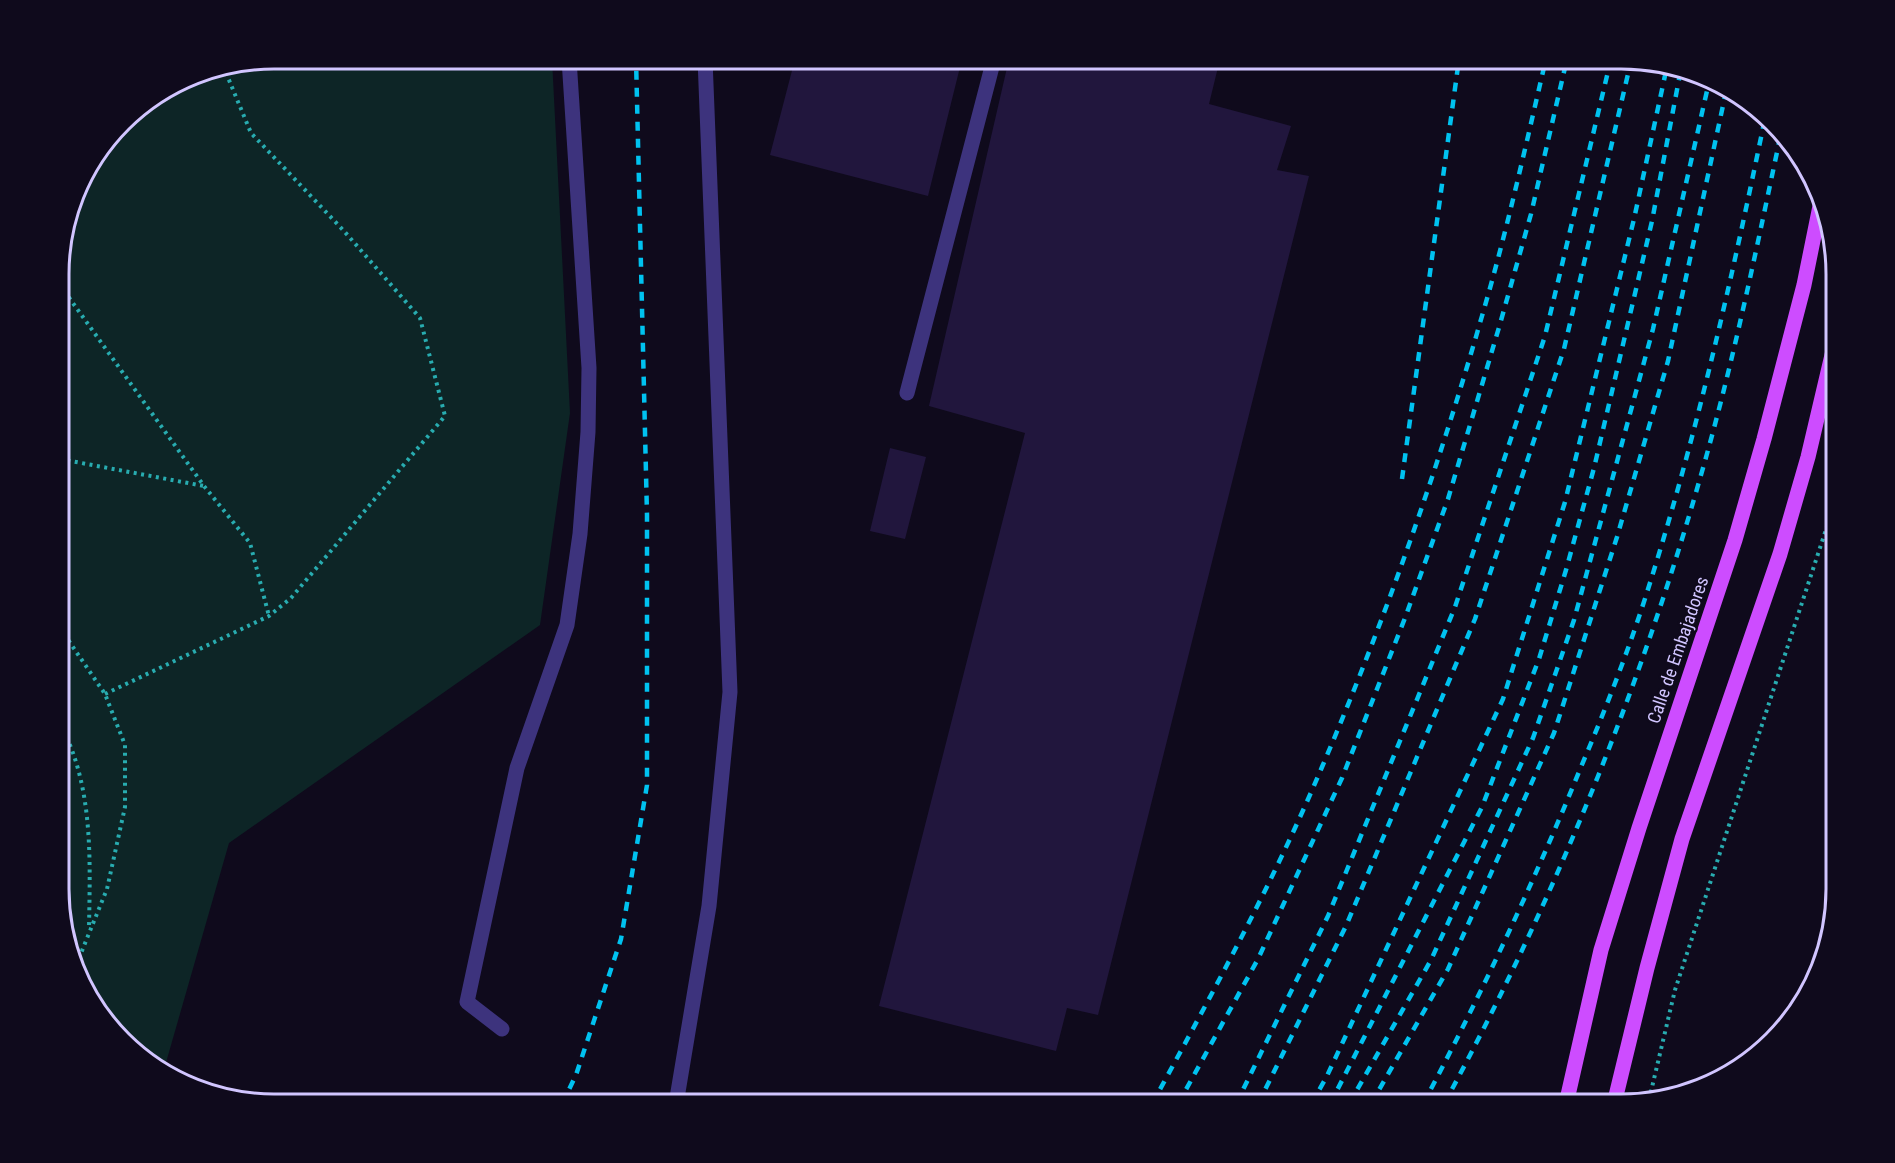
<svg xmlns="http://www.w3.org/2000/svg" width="1895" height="1163" font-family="'Roboto Condensed',sans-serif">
<rect width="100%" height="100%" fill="#0f0a1c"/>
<path fill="#0d2526" d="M274,59H552L570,413L540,625L229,843L163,1073L95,1008L60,917V246L81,178L132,112L192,75Z"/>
<path fill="#21163d" d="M795,59H962L928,196L770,155Z
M1009,59H1038L1057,63L1059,59H1220L1209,104L1291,126L1277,170L1309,176L1098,1015L1067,1008L1056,1051L879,1006L1025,433L929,406Z
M890,448L926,457L905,539L870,531Z"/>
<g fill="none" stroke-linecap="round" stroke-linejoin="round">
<path stroke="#28acb0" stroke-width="4" stroke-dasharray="3 4.5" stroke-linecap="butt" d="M60,285L204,486L250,543L269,616
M60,459L204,486
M60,628L105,694L125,745V807L107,889L77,963
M105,694L269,616L291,598L445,416L420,318L344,231L251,133L224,68
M60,724C94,786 90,861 89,929
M1649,1100L1675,990L1836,499"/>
<path stroke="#3d337d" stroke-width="15" d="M907,393L994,59
M502,1029L467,1002L517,768L567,625L580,534L588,432L589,368L569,59
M676,1104L709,906L730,692L705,59"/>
<path stroke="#cd4cff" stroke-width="15" d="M1566,1104L1601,950L1639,828L1735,540L1764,439L1804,285L1820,206
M1614,1104L1647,968L1682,839L1780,554L1808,457L1836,338"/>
<path stroke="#00c2f0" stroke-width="4.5" stroke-dasharray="9 8" stroke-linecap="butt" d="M1402,479L1459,59
M562,1104L576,1075L621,939L647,785V515L636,59
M1152,1104C1212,994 1273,883 1322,767C1385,620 1438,469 1482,316C1507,231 1526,144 1546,59
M1178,1104L1258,959L1342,778L1405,618L1448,499L1500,324L1531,214L1567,59
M1236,1104L1328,916L1455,607L1545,336L1611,59
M1258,1104L1346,926L1475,619L1564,349L1631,61
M1311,1104L1326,1078L1503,699L1565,502L1634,219L1666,71
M1330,1104L1482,807L1539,659L1566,570L1594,468L1652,221L1680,74
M1349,1104L1431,960L1533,738L1574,620L1653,329L1709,82
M1371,1104L1448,969L1554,733L1617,537L1668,361L1727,87
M1423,1104C1481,995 1534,882 1581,767C1606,708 1630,647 1649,586C1697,434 1732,278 1764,123
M1444,1104C1552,905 1639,693 1701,475C1733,364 1756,251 1780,138"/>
</g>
<g text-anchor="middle" stroke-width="4.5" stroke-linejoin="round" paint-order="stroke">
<g font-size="18" fill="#d1c5ff" stroke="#0f0a1c">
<text transform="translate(1678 650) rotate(-71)" y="6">Calle de Embajadores</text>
</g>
</g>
<path d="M0 0H1895V1163H0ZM274 69H1621A205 205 0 0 1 1826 274V889A205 205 0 0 1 1621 1094H274A205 205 0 0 1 69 889V274A205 205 0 0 1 274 69Z" fill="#0f0a1c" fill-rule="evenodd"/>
<path fill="none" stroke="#d1c5ff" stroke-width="3" d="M274 69H1621A205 205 0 0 1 1826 274V889A205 205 0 0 1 1621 1094H274A205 205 0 0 1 69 889V274A205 205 0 0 1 274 69Z"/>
</svg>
